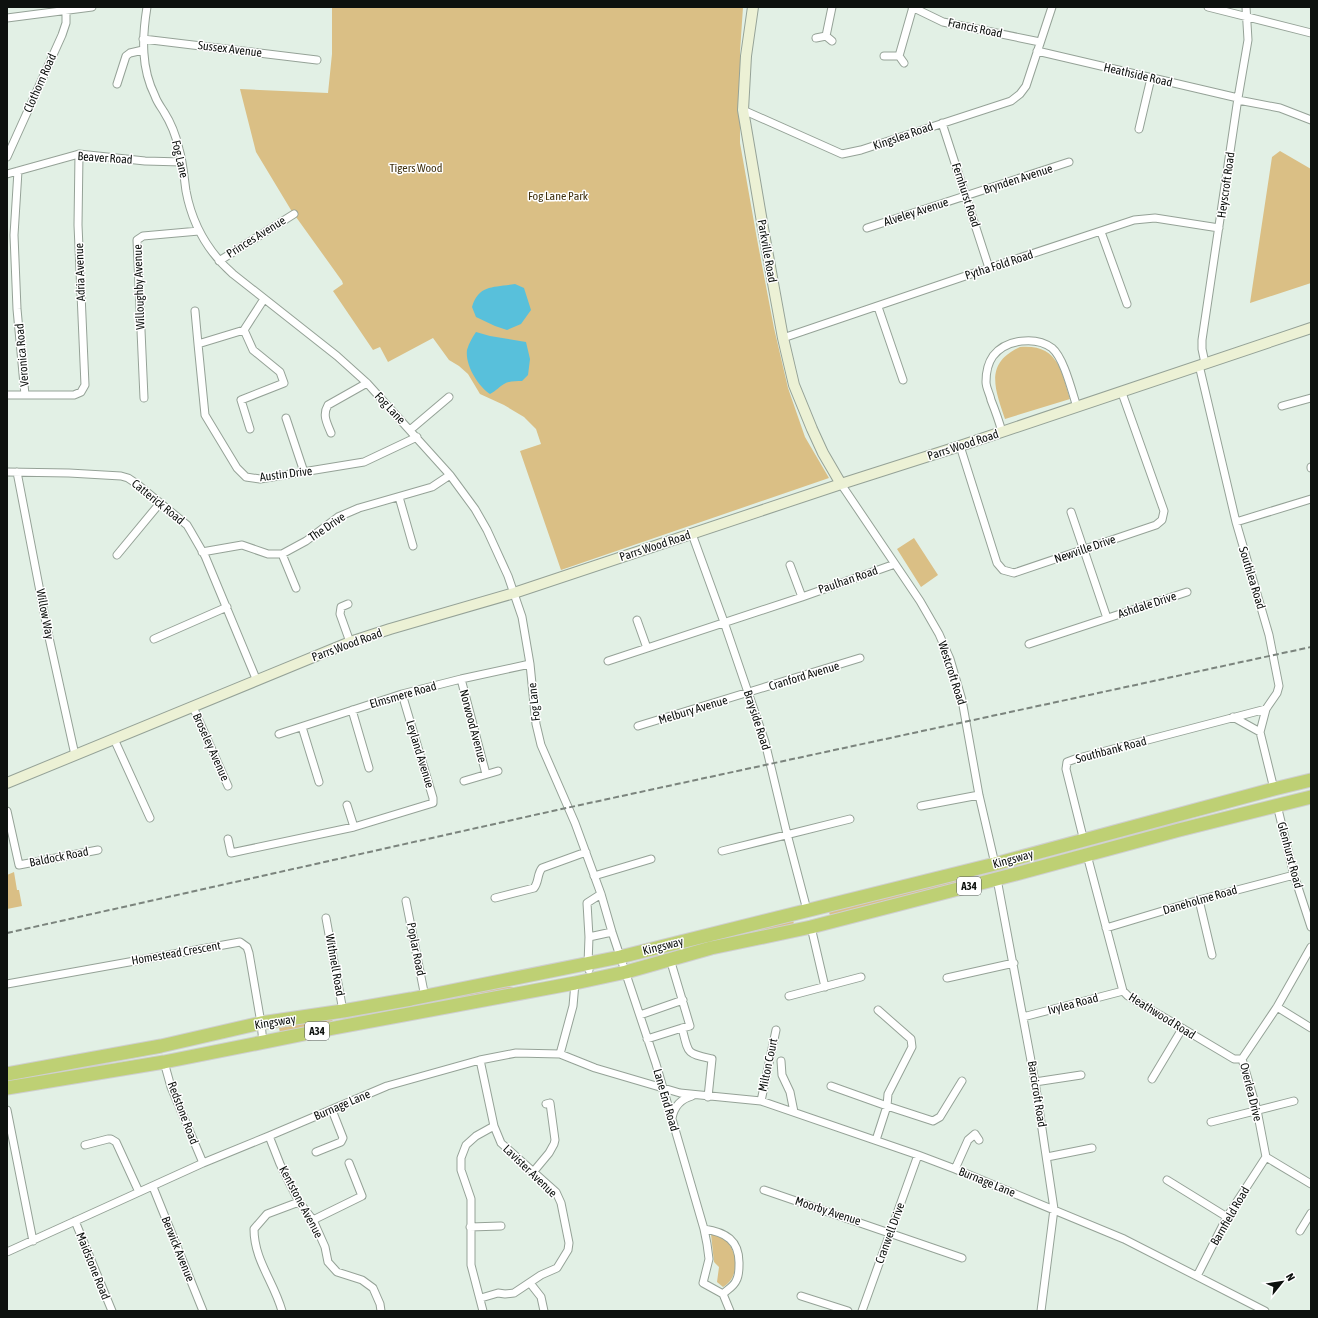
<svg xmlns="http://www.w3.org/2000/svg" width="1318" height="1318" font-family="'Asap Condensed',sans-serif">
<rect width="100%" height="100%" fill="#e2f0e5"/>
<path fill="#dabf85" d="M332,7H743L740,52V143L757,239L774,328L788,388L805,437L829,478L561,570L520,451L541,444L536,429L524,417L504,405L480,394L468,374L459,366L449,360L433,338L388,362L380,347L373,350L333,291L343,284L342,281L291,210L256,152L240,89L328,93L332,54Z
M1280,151L1311,169V283L1250,303L1272,157Z
M1020,347C1058,344 1061,370 1070,399L1005,419C995,389 984,363 1020,347Z
M914,538L938,575L921,587L897,549Z
M14,872L17,890H19L22,906L7,909V875Z
M970,874L971,879L830,915L828,910Z
M793,920L794,924L721,941L692,946L691,943Z
M502,987H521L440,1004L439,998Z
M332,1018L333,1023L280,1033L279,1028Z
M711,1234C714,1234 717,1235 720,1236C738,1246 742,1276 723,1287L717,1282L719,1267L714,1262Z"/>
<path fill="#58c0db" d="M515,284L524,288L531,310L521,324L507,330L495,326L476,317L472,307C479,284 494,288 515,284Z
M476,332L490,336L526,342L530,359L528,375L522,381C516,381 509,381 504,384C500,386 496,391 490,394C478,386 465,365 467,350C469,343 472,338 476,332Z"/>
<g fill="none" stroke-linecap="round" stroke-linejoin="round">
<g stroke="#95a297" stroke-width="9">
<path id="street" d="M147,7C142,38 141,68 155,96C157,102 161,107 164,112C171,123 176,136 179,149C183,162 184,177 186,191C192,223 208,252 233,274L337,356L367,383L450,475L475,509L487,530L508,576L522,617L530,664L536,724L541,745L575,823L601,894L612,932L656,1064L704,1229L707,1244L709,1259L703,1283L723,1294L730,1311
M912,7L943,22L1040,42
M1208,7L1311,33
M7,18L92,7
M816,38L826,36
M143,39L317,60
M832,41L826,36L832,7
M1037,51L1238,98
M884,56H899L904,63
M899,56L913,7
M117,84L126,56L130,53L143,50
M1238,100L1280,108L1311,120
M743,110L842,154L861,150L1011,101L1020,94L1026,86L1052,7
M942,123L989,268
M1139,129L1151,78
M7,157L62,35L66,23V7
M18,171L14,235L17,309L25,395
M7,174L79,154L145,161L182,162
M867,228L1069,162
M1101,232L1127,304
M219,261L294,214
M264,299L244,330L198,344L205,415L237,468L246,477L260,479L364,462L417,437
M878,307L903,380
M195,311L198,344
M244,330L253,350L280,372L284,383L241,400L250,429
M783,338L989,268L1134,220L1155,218L1219,228
M1205,363L1202,349V340L1238,98L1248,40L1246,7
M1199,365L1236,522L1269,635L1279,686L1277,693L1266,709L1260,732L1274,789
M7,395H74L81,392L85,385L78,225L79,154
M144,398L137,240L143,236L199,231
M1282,406L1311,398
M286,418L304,472
M410,430L449,397
M1002,432C999,421 995,410 991,400C990,394 986,388 986,382C986,373 988,363 993,356C1006,339 1036,336 1052,348C1064,358 1072,392 1077,407
M331,433C327,423 322,415 328,405L367,383
M960,446L997,563L1003,570L1014,573L1156,525L1162,520L1164,511L1122,393
M1311,467V468
M7,472L69,473L121,476L128,478L137,484L187,525L190,530L205,556L257,681
M17,472L48,633L75,755
M841,484L920,601L939,634L950,659L962,700L979,795L995,864
M399,497L413,546
M1071,512L1107,618
M1236,522L1311,499
M692,534L724,622L765,742L787,834L807,910
M202,552L242,545L268,554H282L306,541L338,517L359,508L432,487L450,475
M282,554L296,588
M117,555L160,503
M790,565L802,597
M348,604L341,607L340,614L350,642
M637,620L647,648
M154,639L227,607
M1029,644L1187,592
M608,661L802,597L895,564
M461,679L486,774
M193,707L228,786
M352,710L369,768
M1233,717L1260,732
M638,726L860,658
M302,727L319,782
M279,734L402,694L461,679L530,664
M114,739L150,818
M464,781L498,771
M347,805L354,827
M1277,805L1294,875L1311,927
M921,806L979,795
M7,811L19,865L98,850
M228,839L231,853L354,827L433,803V798L402,694
M1084,841L1066,769L1067,762L1075,759L1266,709
M722,851L850,819
M1087,855L1123,991L1128,996L1234,1059H1242
M594,876L651,859
M997,879L1035,1082L1054,1209L1041,1311
M495,898L534,888C539,882 537,874 542,868L586,852
M1199,900L1212,955
M406,901L425,997
M326,918L343,1011
M811,927L825,987
M1106,928L1199,900L1294,875
M589,937L612,932
M1311,947L1277,1007L1242,1059L1257,1110L1266,1157L1311,1184
M670,959L690,1026L682,1028
M589,970L588,964L589,937L587,903L601,894
M947,978L1014,963
M7,984L240,942L247,947L249,953L261,1023L263,1043
M789,996L861,977
M1277,1007L1311,1028
M640,1015L683,1000
M1023,1017L1123,991
M647,1039L682,1028C689,1055 686,1053 712,1059L708,1097
M560,1054L573,1006L575,983
M480,1060L494,1126L501,1143L556,1192L561,1203L569,1243L568,1250L557,1268L541,1275L514,1293L505,1294L498,1293L481,1298
M781,1061L782,1075L790,1092L794,1112
M164,1062L171,1087L203,1163
M1152,1079L1182,1029
M1035,1082L1081,1075
M831,1086L887,1106L933,1121L940,1117L962,1081
M761,1101L776,1030
M7,1110L33,1241
M672,1118C674,1107 681,1099 692,1096
M1211,1122L1294,1101
M269,1136L280,1164L299,1202L313,1220L325,1247L328,1262L337,1272L362,1280L373,1288L380,1304L381,1311
M876,1140L887,1106L888,1094L912,1047L911,1039L878,1010
M85,1145L108,1139H111L116,1142L139,1192
M316,1152L341,1142L343,1138L332,1110
M1047,1157L1092,1148
M955,1169L968,1140L975,1134L979,1140
M534,1171L549,1153L554,1144L555,1140L550,1103L546,1104
M1167,1180L1227,1217
M153,1187L203,1311
M764,1190L962,1258
M313,1220L362,1196L349,1163
M75,1221L112,1311
M470,1227L501,1226
M704,1229C725,1232 740,1240 739,1265C739,1270 739,1276 736,1281C734,1286 727,1290 723,1294
M1300,1231L1311,1213
M7,1252L203,1163L269,1136L387,1086L480,1060L516,1053L560,1054L595,1068L680,1093L761,1101L918,1155L955,1169L1124,1239L1265,1311
M1197,1276L1227,1217L1266,1157
M530,1283L541,1297L544,1311
M801,1296L848,1311
M282,1311C274,1282 254,1260 254,1229L267,1214L299,1202
M483,1311L471,1265V1199L461,1170V1158L466,1145L476,1136L494,1126
M862,1311L918,1155"/>
</g>
<g stroke="#95a297" stroke-width="12">
<path id="secondary" d="M753,7L746,56L743,110L763,228L783,338L794,385L812,429L823,453L841,484
M7,783L350,642L390,629L514,593L841,484L960,446L1311,328"/>
</g>
<g stroke="#cfcfcf" stroke-width="15">
<path id="highway" d="M7,1074L161,1046L261,1023L343,1011L411,999L620,957L995,864L1274,789L1311,780
M7,1088L164,1062L334,1028L575,983L626,972L711,948L811,927L1012,875L1179,830L1311,797"/>
</g>
<use href="#street" stroke="#fff" stroke-width="7"/>
<use href="#secondary" stroke="#ecf1d5" stroke-width="10"/>
<use href="#highway" stroke="#bed074" stroke-width="13"/>
<path stroke="#7b847d" stroke-width="2" stroke-dasharray="6 3" stroke-linecap="butt" d="M7,933L557,810L1311,647"/>
</g>
<g text-anchor="middle" stroke-width="3" stroke-linejoin="round" paint-order="stroke">
<g fill="#fff" stroke="#565856" stroke-width="1">
<rect x="957" y="877" width="24" height="18" rx="3"/>
<rect x="305" y="1022" width="24" height="18" rx="3"/>
</g>
<g font-size="11" font-weight="bold" fill="#0d110e">
<text x="969" y="890">A34</text>
<text x="317" y="1035">A34</text>
</g>
<g font-size="12" fill="#0d110e" stroke="#fff">
<text transform="translate(975 28) rotate(12)" y="4">Francis Road</text>
<text transform="translate(230 49) rotate(7)" y="4">Sussex Avenue</text>
<text transform="translate(1138 75) rotate(13)" y="4">Heathside Road</text>
<text transform="translate(40 83) rotate(-66)" y="4">Clothorn Road</text>
<text transform="translate(903 136) rotate(-19)" y="4">Kingslea Road</text>
<text transform="translate(105 158) rotate(4)" y="4">Beaver Road</text>
<text transform="translate(180 159) rotate(77)" y="4">Fog Lane</text>
<text transform="translate(1018 179) rotate(-18)" y="4">Brynden Avenue</text>
<text transform="translate(1226 185) rotate(-82)" y="4">Heyscroft Road</text>
<text transform="translate(966 195) rotate(72)" y="4">Fernhurst Road</text>
<text transform="translate(916 212) rotate(-18)" y="4">Alveley Avenue</text>
<text transform="translate(256 237) rotate(-32)" y="4">Princes Avenue</text>
<text transform="translate(767 251) rotate(80)" y="4">Parkville Road</text>
<text transform="translate(999 265) rotate(-18)" y="4">Pytha Fold Road</text>
<text transform="translate(80 272) rotate(-92)" y="4">Adria Avenue</text>
<text transform="translate(139 287) rotate(-92)" y="4">Willoughby Avenue</text>
<text transform="translate(22 355) rotate(-95)" y="4">Veronica Road</text>
<text transform="translate(390 408) rotate(47)" y="4">Fog Lane</text>
<text transform="translate(963 445) rotate(-18)" y="4">Parrs Wood Road</text>
<text transform="translate(286 474) rotate(-7)" y="4">Austin Drive</text>
<text transform="translate(158 502) rotate(39)" y="4">Catterick Road</text>
<text transform="translate(327 527) rotate(-34)" y="4">The Drive</text>
<text transform="translate(655 546) rotate(-18)" y="4">Parrs Wood Road</text>
<text transform="translate(1085 549) rotate(-19)" y="4">Newville Drive</text>
<text transform="translate(1252 578) rotate(73)" y="4">Southlea Road</text>
<text transform="translate(848 580) rotate(-19)" y="4">Paulhan Road</text>
<text transform="translate(1147 605) rotate(-18)" y="4">Ashdale Drive</text>
<text transform="translate(45 614) rotate(79)" y="4">Willow Way</text>
<text transform="translate(347 645) rotate(-20)" y="4">Parrs Wood Road</text>
<text transform="translate(952 673) rotate(72)" y="4">Westcroft Road</text>
<text transform="translate(804 676) rotate(-17)" y="4">Cranford Avenue</text>
<text transform="translate(403 695) rotate(-16)" y="4">Elmsmere Road</text>
<text transform="translate(534 702) rotate(-96)" y="4">Fog Lane</text>
<text transform="translate(693 710) rotate(-17)" y="4">Melbury Avenue</text>
<text transform="translate(757 720) rotate(72)" y="4">Brayside Road</text>
<text transform="translate(473 726) rotate(75)" y="4">Norwood Avenue</text>
<text transform="translate(211 747) rotate(66)" y="4">Broseley Avenue</text>
<text transform="translate(1111 750) rotate(-15)" y="4">Southbank Road</text>
<text transform="translate(420 754) rotate(73)" y="4">Leyland Avenue</text>
<text transform="translate(1290 855) rotate(75)" y="4">Glenhurst Road</text>
<text transform="translate(59 857) rotate(-11)" y="4">Baldock Road</text>
<text transform="translate(1013 859) rotate(-15)" y="4">Kingsway</text>
<text transform="translate(1200 900) rotate(-16)" y="4">Daneholme Road</text>
<text transform="translate(663 946) rotate(-14)" y="4">Kingsway</text>
<text transform="translate(416 949) rotate(79)" y="4">Poplar Road</text>
<text transform="translate(176 953) rotate(-10)" y="4">Homestead Crescent</text>
<text transform="translate(335 965) rotate(80)" y="4">Withnell Road</text>
<text transform="translate(1073 1004) rotate(-15)" y="4">Ivylea Road</text>
<text transform="translate(1162 1016) rotate(32)" y="4">Heathwood Road</text>
<text transform="translate(275 1022) rotate(-9)" y="4">Kingsway</text>
<text transform="translate(768 1065) rotate(-78)" y="4">Milton Court</text>
<text transform="translate(1251 1092) rotate(76)" y="4">Overlea Drive</text>
<text transform="translate(1037 1094) rotate(81)" y="4">Barcicroft Road</text>
<text transform="translate(666 1100) rotate(74)" y="4">Lane End Road</text>
<text transform="translate(342 1105) rotate(-23)" y="4">Burnage Lane</text>
<text transform="translate(183 1113) rotate(69)" y="4">Redstone Road</text>
<text transform="translate(530 1171) rotate(44)" y="4">Lavister Avenue</text>
<text transform="translate(987 1182) rotate(22)" y="4">Burnage Lane</text>
<text transform="translate(301 1202) rotate(62)" y="4">Kentstone Avenue</text>
<text transform="translate(828 1211) rotate(18)" y="4">Moorby Avenue</text>
<text transform="translate(1230 1216) rotate(-60)" y="4">Barnfield Road</text>
<text transform="translate(890 1233) rotate(-70)" y="4">Cranwell Drive</text>
<text transform="translate(178 1249) rotate(68)" y="4">Berwick Avenue</text>
<text transform="translate(93 1266) rotate(68)" y="4">Maidstone Road</text>
</g>
<g font-size="12" fill="#3f310f" stroke="#fff">
<text x="416" y="172">Tigers Wood</text>
<text x="558" y="200">Fog Lane Park</text>
</g>
</g>
<rect width="1318" height="1318" fill="none" stroke="#0d110e" stroke-width="16"/>
<g transform="translate(1282 1282) rotate(60)" stroke="#ffffff" stroke-width="3" paint-order="stroke">
<path d="M0-3L7 15L0 10L-7 15Z" fill="#0d110e"/>
<text y="-6" font-size="11" font-weight="bold" text-anchor="middle" fill="#0d110e">N</text>
</g>
</svg>
